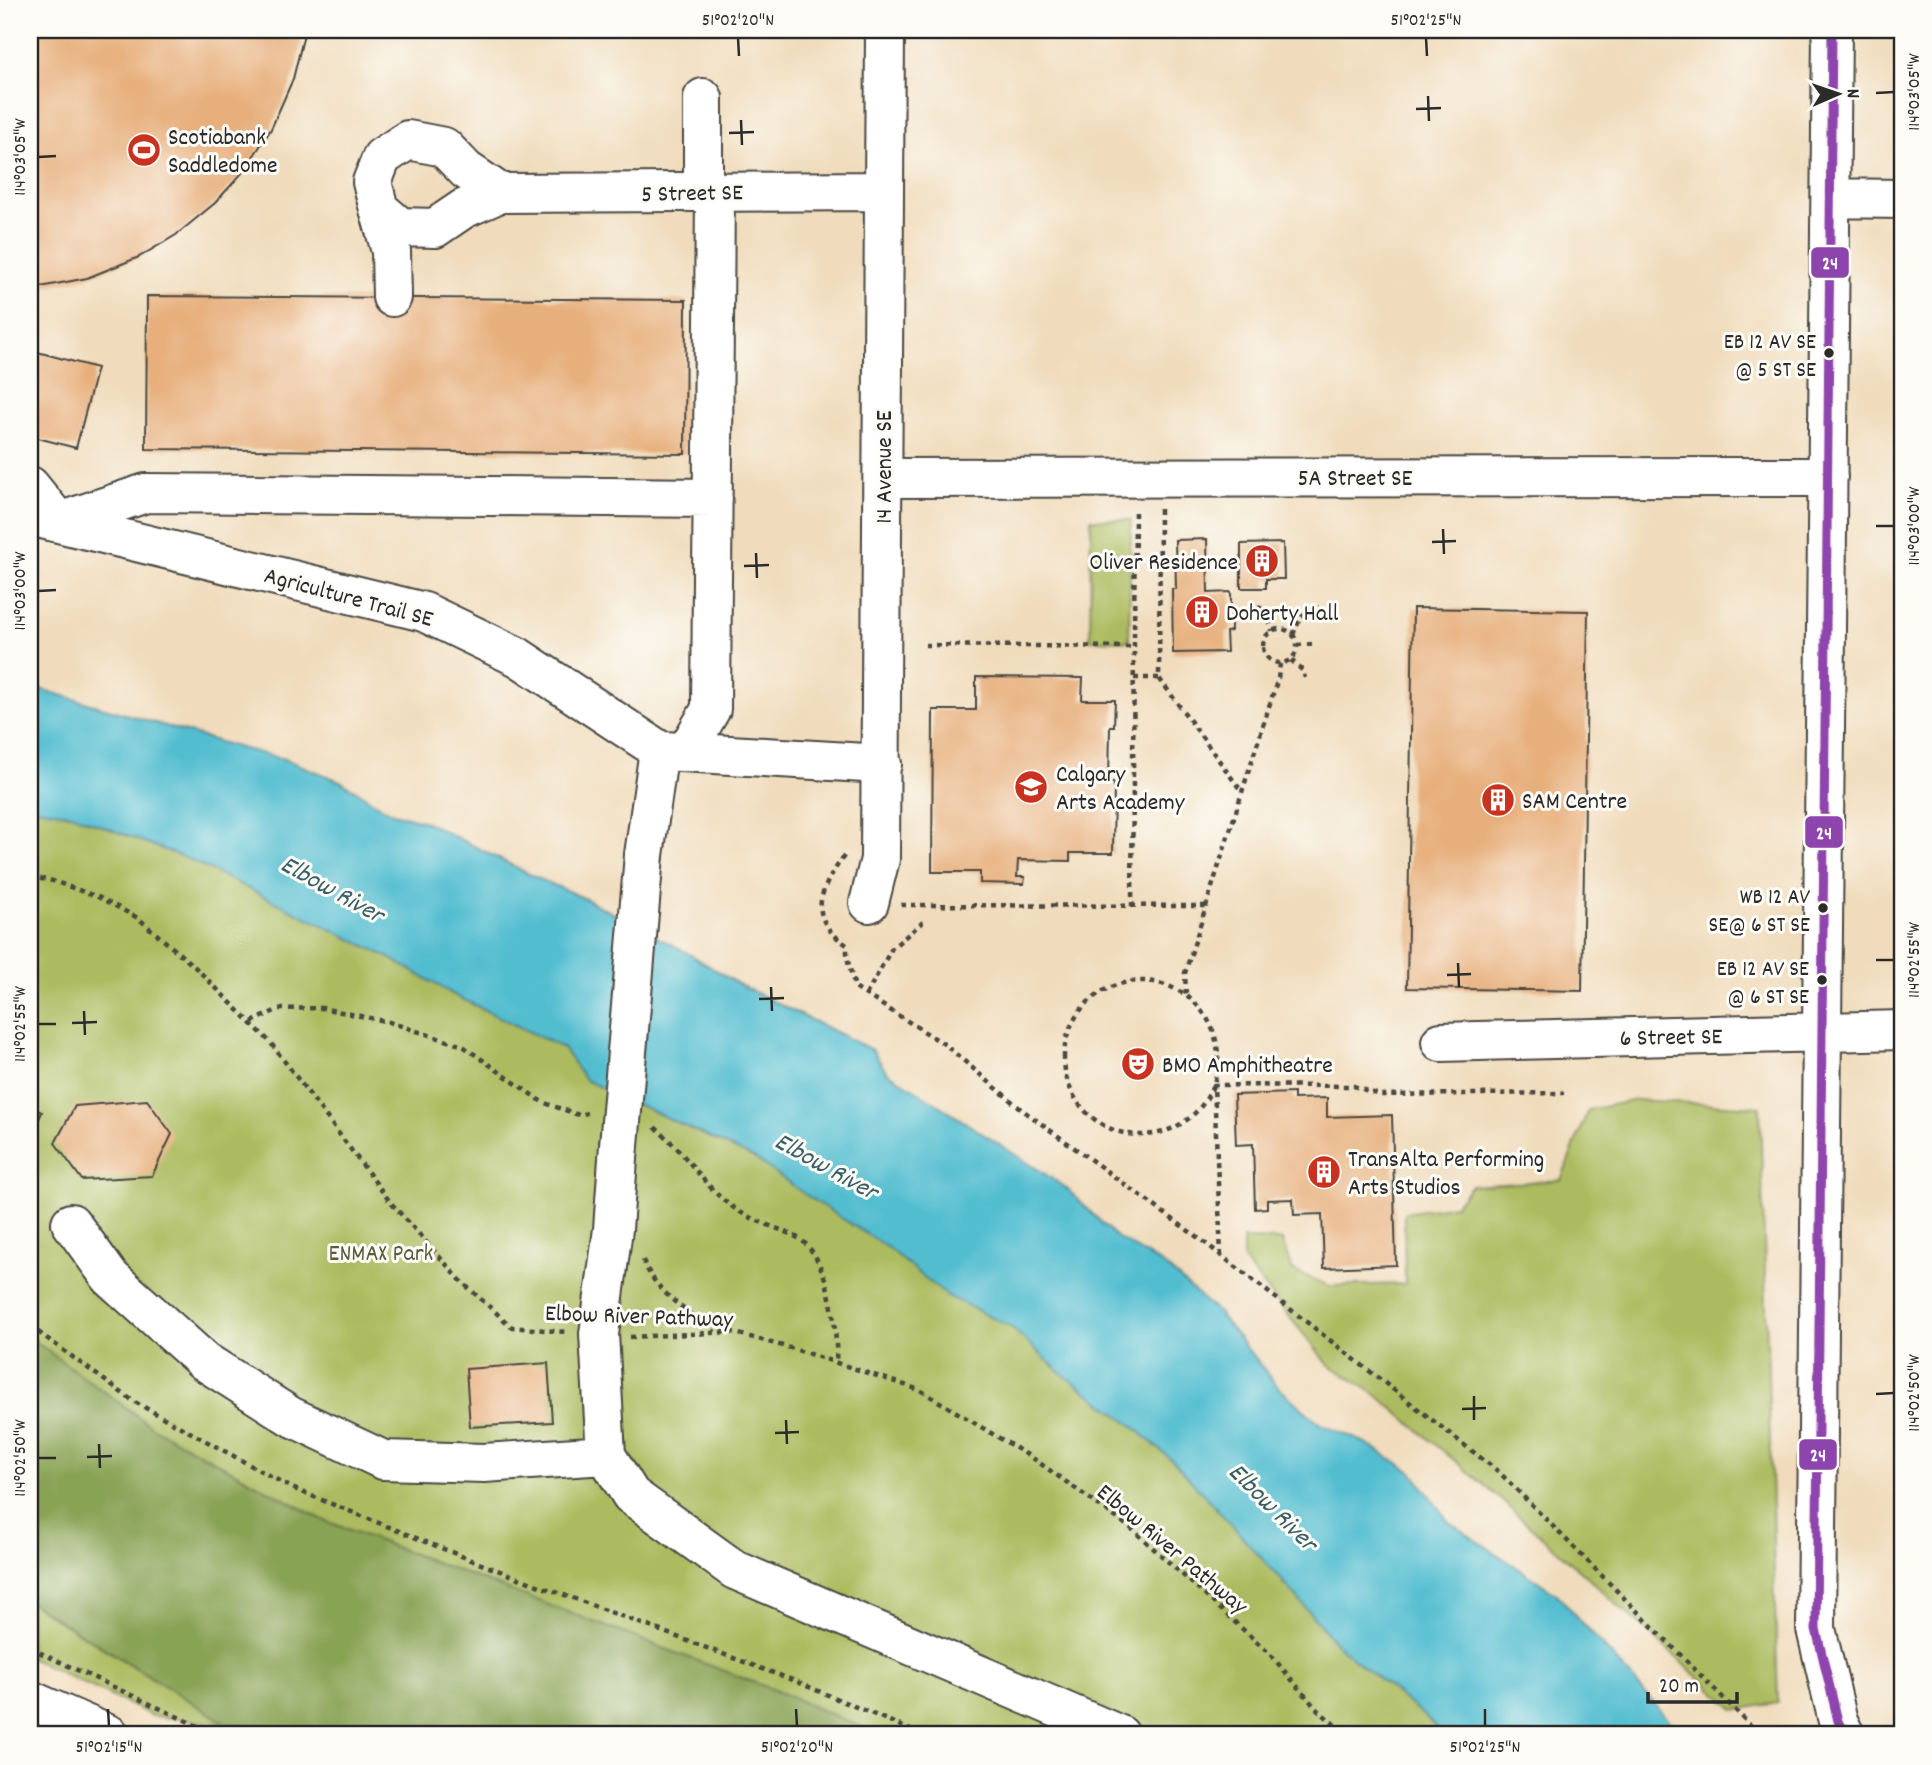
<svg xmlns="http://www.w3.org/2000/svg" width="1932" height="1765" font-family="Dekko,sans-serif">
<rect width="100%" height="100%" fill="#fdfcf7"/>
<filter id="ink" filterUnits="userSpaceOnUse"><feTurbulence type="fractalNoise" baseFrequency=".0143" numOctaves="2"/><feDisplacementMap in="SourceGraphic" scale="14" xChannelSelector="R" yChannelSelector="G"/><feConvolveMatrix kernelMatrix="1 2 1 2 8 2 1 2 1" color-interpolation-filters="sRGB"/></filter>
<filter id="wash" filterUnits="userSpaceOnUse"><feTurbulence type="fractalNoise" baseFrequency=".00686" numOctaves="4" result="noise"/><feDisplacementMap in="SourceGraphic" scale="28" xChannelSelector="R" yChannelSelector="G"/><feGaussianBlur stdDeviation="1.57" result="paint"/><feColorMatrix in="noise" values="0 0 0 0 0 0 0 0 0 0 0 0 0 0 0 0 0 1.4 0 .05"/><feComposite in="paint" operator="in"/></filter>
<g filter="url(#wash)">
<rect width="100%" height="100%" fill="#f0dcbc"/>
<path fill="#acbb5e" stroke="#6c7344" stroke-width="2" d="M1091,519L1131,520L1129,641L1090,640Z
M30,807L71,814L188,859L390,958L458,997L563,1048L585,1080L754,1158L806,1195L888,1248L946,1295L1011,1327L1060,1372L1131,1424L1175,1463L1289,1588L1337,1645L1422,1714L1444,1735H880L769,1688L323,1520L155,1429L30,1338Z
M1636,1100L1760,1107L1778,1703L1735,1710L1491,1491L1378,1396L1328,1364L1243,1260V1239L1282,1240L1292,1270L1329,1286L1405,1284L1404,1213L1455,1205L1471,1186L1561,1180L1588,1110Z
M30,1602L49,1615L227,1724L153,1716L30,1658Z"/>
<path fill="#89a355" stroke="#5a6740" stroke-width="2" d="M30,1338L155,1429L323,1520L769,1688L880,1735H331L227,1724L30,1602Z"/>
<path fill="#53bdd0" stroke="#3f747e" stroke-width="2" d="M30,686L240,748L284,759L340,781L390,812L426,822L533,876L586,899L686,952L740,985L872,1050L886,1071L1065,1187L1115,1236L1164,1265L1218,1313L1279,1388L1320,1424L1366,1443L1412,1472L1449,1522L1557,1594L1682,1735H1444L1422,1714L1337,1645L1289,1588L1175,1463L1131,1424L1060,1372L1011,1327L946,1295L888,1248L806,1195L754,1158L585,1080L563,1048L458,997L390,958L188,859L71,814L30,807Z"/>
<g id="blocks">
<path fill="#e7af7b" d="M30,30H305L293,79L271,129L244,171L215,203L176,235L139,257L87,278L30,289Z
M147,296L686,300L685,454L146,449Z
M30,350L97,368L76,448L30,436Z
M1207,539L1208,593L1231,592V631L1226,632L1227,652L1173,653L1172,589H1176L1175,540Z
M1283,543L1284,579H1266V588H1241V544Z
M1413,608L1588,611L1582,991L1407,988Z
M976,677L1083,678L1082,700H1115L1114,726H1110L1109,782L1114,783L1113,853H1070V861L1018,860L1017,877H1025L1024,884L980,883V872H932L933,710H976Z
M1294,1093V1099L1327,1098V1117L1392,1115L1396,1265L1324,1268L1322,1214L1294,1215L1293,1199L1267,1200V1208L1255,1209L1253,1144L1236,1145L1234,1095Z
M147,1100L172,1134L152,1176L82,1180L55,1143L75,1106Z
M30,1107L42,1112L30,1140Z
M548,1363L552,1422L470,1427L466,1369Z"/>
</g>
</g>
<g filter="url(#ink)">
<use href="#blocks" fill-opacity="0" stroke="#494641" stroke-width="2"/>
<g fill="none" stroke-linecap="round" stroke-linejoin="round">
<g stroke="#494641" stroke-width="42">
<path id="minor" d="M1832,30L1816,1629L1838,1721L1845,1735
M703,98V192
M500,193L466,170L444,147L408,140L382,157L372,182L379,209L400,227L435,228L463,209L500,193L884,191
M1831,198L1902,199
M379,209L391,251L392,297
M883,478L1828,477
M30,486L59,522L146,493L713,498
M30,516L424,612L518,657L659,750L644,855
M664,751L882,764
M686,752L711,709L715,192
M869,903L880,859L885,30
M1441,1042L1902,1030
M619,1145L613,1229L599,1334L606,1455L631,1495L735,1570L1120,1735
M71,1223L110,1277L204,1361L290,1416L383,1460L484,1463L606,1455
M30,1700L110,1735"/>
</g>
<path stroke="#494641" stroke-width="4.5" stroke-dasharray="5 5" stroke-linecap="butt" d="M1160,509L1159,678L1242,792
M1257,607L1267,610L1272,631
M1263 646a17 17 0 1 1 34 0a17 17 0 1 1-34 0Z
M1293,635C1299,621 1302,610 1319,607
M925,645L1134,647
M1297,645L1314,644
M1291,660L1303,671L1305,678
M1134,678H1159
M844,856C820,890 805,917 847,945V957L855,988L944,1044L1021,1109L1204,1242L1499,1472L1760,1735
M30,877L53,881L98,897L138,918L196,968L270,1042L391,1203L463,1283L512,1327L566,1332
M901,905L1206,906
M1132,907L1135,509
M1064 1058a77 77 0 1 1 154 0a77 77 0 1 1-154 0Z
M1186,994L1185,973L1278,678L1280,664
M866,995L892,948L923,922
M252,1022L279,1009L322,1008L389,1022L463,1046L542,1102L579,1115L587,1113
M655,1127C664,1136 674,1144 682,1154C699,1173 712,1193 734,1208C753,1222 778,1227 798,1238C829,1255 838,1331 836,1363
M1221,1256L1214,1085L1354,1086L1379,1095L1564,1093
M643,1260C655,1292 688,1312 715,1332
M30,1326L133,1401L292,1488L476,1562L795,1681L922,1735
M630,1337L732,1332L794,1349L920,1390L1034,1459L1132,1529L1269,1653L1315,1707L1346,1735
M30,1648L217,1735"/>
<use href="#minor" stroke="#fff" stroke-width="38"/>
<g stroke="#494641" stroke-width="42" stroke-linecap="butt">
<path id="minor-bridge" d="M619,1145L644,855"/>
</g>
<use href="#minor-bridge" stroke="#fff" stroke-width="38"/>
<g stroke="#fdfcf7" stroke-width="14">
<path id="bus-1" d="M1832,30L1816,1629L1838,1721L1845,1735"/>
</g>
<use href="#bus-1" stroke="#8e44ad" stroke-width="9"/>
</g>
</g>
<path fill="none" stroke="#2b2b2b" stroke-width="2.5" d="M738,38L739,56M1426,38L1427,56M1876,93L1894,92M1428,96L1429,121M1416,109L1441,108M741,120L742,145M729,133L754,132M38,157L56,156M1876,526H1894M1443,529L1444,554M1432,542L1456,541M756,553L757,578M744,566L769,565M38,591L56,590M1876,960H1894M1458,963L1459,987M1447,975L1471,974M771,987L772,1011M759,999L784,998M84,1011L85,1035M72,1023L97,1022M38,1024H56M1876,1394L1894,1393M1474,1396V1420M1462,1409L1486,1408M786,1420L787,1444M775,1433L799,1432M99,1444L100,1468M87,1457L112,1456M38,1458H56M108,1709L109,1726M796,1709L797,1726M1485,1709V1726"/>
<defs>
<g id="stadium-disc" transform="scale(1.75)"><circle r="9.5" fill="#c8321e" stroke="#fdfcf7"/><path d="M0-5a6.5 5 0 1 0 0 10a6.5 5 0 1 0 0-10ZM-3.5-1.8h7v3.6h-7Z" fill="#fff"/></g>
<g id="building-disc" transform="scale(1.75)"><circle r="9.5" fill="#c8321e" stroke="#fdfcf7"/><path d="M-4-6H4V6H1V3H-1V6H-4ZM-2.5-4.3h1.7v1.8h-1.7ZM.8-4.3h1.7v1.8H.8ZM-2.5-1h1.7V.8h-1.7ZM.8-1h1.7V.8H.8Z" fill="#fff"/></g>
<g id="school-disc" transform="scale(1.75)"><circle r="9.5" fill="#c8321e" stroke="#fdfcf7"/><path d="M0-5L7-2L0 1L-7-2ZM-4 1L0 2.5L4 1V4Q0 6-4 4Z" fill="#fff"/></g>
<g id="theatre-disc" transform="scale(1.75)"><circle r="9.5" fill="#c8321e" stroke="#fdfcf7"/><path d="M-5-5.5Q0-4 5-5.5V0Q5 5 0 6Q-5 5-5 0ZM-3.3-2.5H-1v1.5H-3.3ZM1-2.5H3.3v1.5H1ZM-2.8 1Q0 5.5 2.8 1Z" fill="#fff"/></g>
</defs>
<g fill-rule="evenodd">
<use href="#stadium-disc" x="144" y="150"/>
<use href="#building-disc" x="1262" y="561"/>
<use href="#building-disc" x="1202" y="612"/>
<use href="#school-disc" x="1031" y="787"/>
<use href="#building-disc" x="1498" y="800"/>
<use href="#theatre-disc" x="1138" y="1064"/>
<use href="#building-disc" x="1324" y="1172"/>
</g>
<g fill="#2b2b2b" stroke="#fdfcf7" stroke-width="2.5">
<circle cx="1829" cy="353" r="6"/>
<circle cx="1823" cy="908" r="6"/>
<circle cx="1822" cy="980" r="6"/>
</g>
<g text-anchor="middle" stroke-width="6" stroke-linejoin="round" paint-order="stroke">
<g font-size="22" fill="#2b2b2b" stroke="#fdfcf7" text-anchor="end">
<text x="1816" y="348">EB 12 AV SE<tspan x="1816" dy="28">@ 5 ST SE</tspan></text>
<text x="1810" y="903">WB 12 AV<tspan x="1810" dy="28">SE@ 6 ST SE</tspan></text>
<text x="1809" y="975">EB 12 AV SE<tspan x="1809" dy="28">@ 6 ST SE</tspan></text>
</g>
<g font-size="24" fill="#2b2b2b" stroke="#fdfcf7" text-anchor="start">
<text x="168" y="144">Scotiabank<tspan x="168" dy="28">Saddledome</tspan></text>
<text x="1238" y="569" text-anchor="end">Oliver Residence</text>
<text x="1226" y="620">Doherty Hall</text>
<text x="1056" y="781">Calgary<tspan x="1056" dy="28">Arts Academy</tspan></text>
<text x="1522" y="808">SAM Centre</text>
<text x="1162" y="1072">BMO Amphitheatre</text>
<text x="1348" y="1166">TransAlta Performing<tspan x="1348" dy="28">Arts Studios</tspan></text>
</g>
<g font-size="24" fill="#2b2b2b" stroke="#fdfcf7">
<text transform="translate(692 192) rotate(-1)" y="8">5 Street SE</text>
<text transform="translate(883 467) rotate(-90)" y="8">14 Avenue SE</text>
<text x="1355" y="485">5A Street SE</text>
<text transform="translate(349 596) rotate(15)" y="8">Agriculture Trail SE</text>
<text transform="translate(1671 1036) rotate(-1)" y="8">6 Street SE</text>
<text transform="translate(639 1315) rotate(2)" y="8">Elbow River Pathway</text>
<text transform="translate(1173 1548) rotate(40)" y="8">Elbow River Pathway</text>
</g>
<g font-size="24" fill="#585d3d" stroke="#fdfcf7">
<text x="381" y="1260">ENMAX Park</text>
</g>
<g font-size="26" font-style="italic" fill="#395e65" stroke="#fdfcf7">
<text transform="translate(333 888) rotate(29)" y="9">Elbow River</text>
<text transform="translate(827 1165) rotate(29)" y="9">Elbow River</text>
<text transform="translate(1274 1506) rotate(45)" y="9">Elbow River</text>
</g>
</g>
<g stroke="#fdfcf7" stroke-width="2.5">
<rect x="1810" y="246" width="40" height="33" rx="7" fill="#8e44ad"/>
<rect x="1804" y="815" width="40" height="34" rx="7" fill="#8e44ad"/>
<rect x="1798" y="1438" width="40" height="33" rx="7" fill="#8e44ad"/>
</g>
<g font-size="19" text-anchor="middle" font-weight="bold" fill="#fff">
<text x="1830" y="269">24</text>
<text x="1824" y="839">24</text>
<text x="1818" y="1461">24</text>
</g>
<rect width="1932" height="1765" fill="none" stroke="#fdfcf7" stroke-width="77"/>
<g transform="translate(1838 94) rotate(88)" stroke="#fdfcf7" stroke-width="5" paint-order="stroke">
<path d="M0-5L12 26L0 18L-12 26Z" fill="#2b2b2b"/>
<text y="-10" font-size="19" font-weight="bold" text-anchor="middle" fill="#2b2b2b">N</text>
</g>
<path d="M1648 1692v10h89v-10" fill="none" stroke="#2b2b2b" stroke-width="3.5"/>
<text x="1659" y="1692" font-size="21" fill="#2b2b2b" stroke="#fdfcf7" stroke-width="5" paint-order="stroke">20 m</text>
<rect x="38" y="38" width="1856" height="1688" fill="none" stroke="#2b2b2b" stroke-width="2.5"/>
<g font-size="18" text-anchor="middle" fill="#2b2b2b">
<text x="738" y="25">51°02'20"N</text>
<text x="1426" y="25">51°02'25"N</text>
<text transform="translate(1913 92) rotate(-90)" y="6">114°03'05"W</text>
<text transform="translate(19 157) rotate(-90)" y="6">114°03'05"W</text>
<text transform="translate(1913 526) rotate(-90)" y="6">114°03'00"W</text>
<text transform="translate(19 591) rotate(-90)" y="6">114°03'00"W</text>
<text transform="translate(1913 960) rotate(-90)" y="6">114°02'55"W</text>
<text transform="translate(19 1024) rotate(-90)" y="6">114°02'55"W</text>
<text transform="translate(1913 1393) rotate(-90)" y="6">114°02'50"W</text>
<text transform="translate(19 1458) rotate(-90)" y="6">114°02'50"W</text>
<text x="109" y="1752">51°02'15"N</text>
<text x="797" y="1752">51°02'20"N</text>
<text x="1485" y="1752">51°02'25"N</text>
</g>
</svg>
